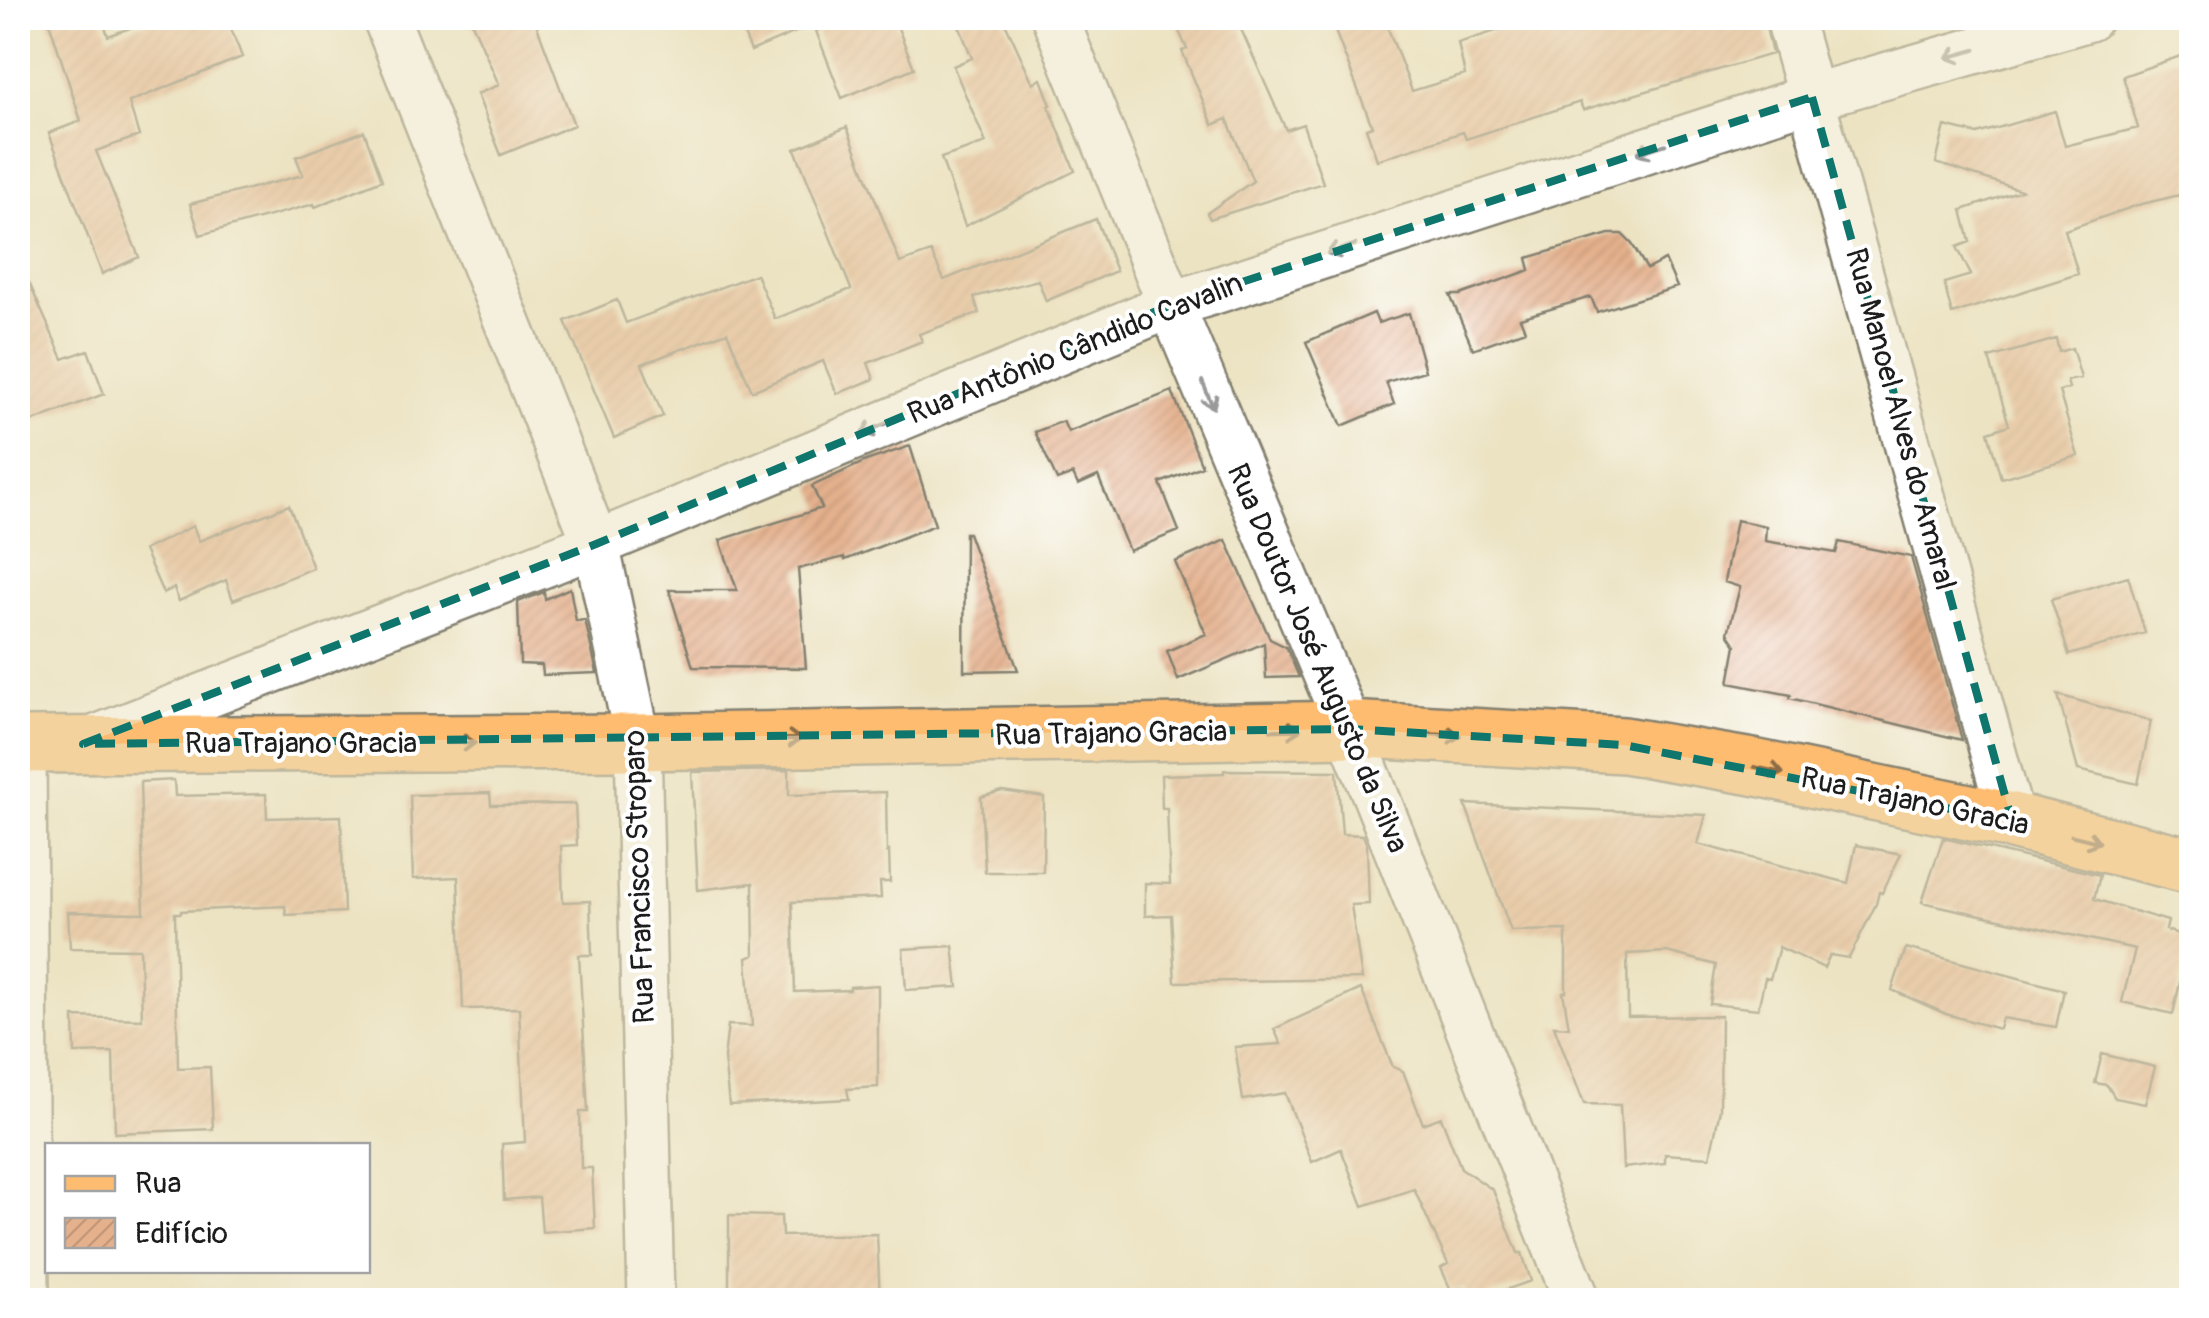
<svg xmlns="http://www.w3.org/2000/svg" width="2209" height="1318" font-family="Pangolin,sans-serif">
<defs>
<pattern id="building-hatch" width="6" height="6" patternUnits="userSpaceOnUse" patternTransform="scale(2.5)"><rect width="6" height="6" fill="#e5b18d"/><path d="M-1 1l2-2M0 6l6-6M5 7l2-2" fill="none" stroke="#c49879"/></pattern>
</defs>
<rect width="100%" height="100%" fill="#fff"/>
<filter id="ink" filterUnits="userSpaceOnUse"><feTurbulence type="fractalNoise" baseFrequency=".01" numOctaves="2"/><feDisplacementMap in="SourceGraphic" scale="20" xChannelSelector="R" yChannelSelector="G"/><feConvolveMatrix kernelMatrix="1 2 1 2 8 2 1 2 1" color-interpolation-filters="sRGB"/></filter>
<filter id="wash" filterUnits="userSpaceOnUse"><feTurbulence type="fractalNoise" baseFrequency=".0048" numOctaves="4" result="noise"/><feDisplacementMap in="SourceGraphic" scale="40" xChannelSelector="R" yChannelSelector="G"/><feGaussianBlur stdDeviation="2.25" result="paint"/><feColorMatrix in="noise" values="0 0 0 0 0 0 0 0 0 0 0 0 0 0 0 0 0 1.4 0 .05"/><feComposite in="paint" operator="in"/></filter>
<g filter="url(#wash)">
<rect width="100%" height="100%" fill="#ece3c3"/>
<g id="blocks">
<path fill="url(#building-hatch)" d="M48,18H102L108,36L158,18H227L242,57L129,102L139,136L96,151L139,257L102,274L49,133L81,121Z
M470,18H534L574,125L501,155L477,94L499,85Z
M737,18H829L751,51Z
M849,18H894L914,68L842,98L816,31Z
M956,18H1003L1033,83L1041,79L1051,105L1049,106L1075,171L965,226L941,158L986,143L953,66L972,58Z
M1173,18H1236L1286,130L1303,124L1323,183L1210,219L1207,213L1253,181L1227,119L1213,125L1182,51L1187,49Z
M1330,18H1384L1412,91L1465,75L1458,43L1537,18H1764L1772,54L1583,110L1580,102L1466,139L1463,132L1377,160L1366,128L1372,126Z
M2192,52V192L2138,205L2065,230L2078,274L1952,314L1944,283L1971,275L1957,247L1970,242L1962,210L2021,190L1936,163L1945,126L1977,134L2055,111L2065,146L2138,128L2123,76Z
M847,127L900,263L931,252L944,280L1096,219L1116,271L1046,301L1038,280L974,297L979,313L919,334L922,341L868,363L874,379L837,394L823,361L752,391L727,332L642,364L663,416L614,438L565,321L617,300L626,323L756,274L775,319L851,289L795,149Z
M364,131L382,180L315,207L314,204L200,235L190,204L303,175L296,157Z
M1609,234H1622L1632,244L1647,269L1665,260L1677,287L1597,312L1591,297L1520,318L1525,330L1473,349L1450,295H1460L1530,270L1527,258Z
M18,258L63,359L88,350L104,394L18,427Z
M1374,313L1378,323L1409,313L1425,371L1386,382L1394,404L1342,426L1306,342Z
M2056,339L2059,352L2072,348L2081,378L2067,381L2069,388L2059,391L2078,456L2001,478L1988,432L2009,425L1989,358Z
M1172,391L1202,466L1160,483L1179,531L1129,551L1098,476L1078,485L1073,474L1057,480L1035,432L1063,421L1068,432Z
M910,446L935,525L845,560L844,557L798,569L806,668L693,667L669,590H737L720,540L822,508L812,486L866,461Z
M289,505L313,568L233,600L226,580L179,601L174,588L163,593L144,550L193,526L199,541Z
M1736,520L1766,526L1765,541L1836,553L1839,542L1911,557L1962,740L1790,698L1791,695L1729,683L1736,645L1728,633L1740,587L1724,582Z
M965,533H968L1018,670L964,671Z
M1226,540L1270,639L1286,647L1299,677L1266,678L1264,643L1178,680L1167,651L1206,634L1175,562Z
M2128,576L2145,633L2069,655L2051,599Z
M570,588L576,621L585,620L597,673L543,675L542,665L520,664L518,602L544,592L545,599Z
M2058,695L2151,721L2138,784L2078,770Z
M789,770V795L886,792L887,852L889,851L890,882H880L881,898L792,902L795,992L850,990V987L878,985V1087L847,1089L849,1099L729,1105L724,1058L728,1025L752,1026L747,958L754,955L753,883L698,890L692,772Z
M1224,770L1337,771L1342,834L1363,835L1367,845L1369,904L1351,905L1362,979L1175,982L1171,915L1145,916V883L1170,884L1167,808H1162L1161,775L1224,773Z
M174,780L175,796L266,794L267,818L341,816L344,912L286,915L285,906L181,911V913H175L178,1068L210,1067L213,1129L115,1133L113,1052L75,1053L74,1017L142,1019L140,949L70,948L68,912L144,913L140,782Z
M1002,791L1044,797L1043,872H985L981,797Z
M490,793L491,805L575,804L577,845L561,846L563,902L590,901L592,955H579L588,1112H580L581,1168H592L595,1228L542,1232L539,1197L504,1200L502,1144L525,1142L519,1008L463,1009L458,877L413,879L410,795Z
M1465,804L1706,815L1698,844L1848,883L1856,845L1901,854L1882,893L1879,892L1876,904L1849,958L1830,955L1824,968L1779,947L1770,979L1765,978L1758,1009L1710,1004L1716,965L1667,952L1627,954L1628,1017L1721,1016L1720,1109L1710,1157L1665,1154V1163L1623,1168L1620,1105L1584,1104L1554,1026L1569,1027L1563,992H1566V930L1511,931Z
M1943,838L2100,875L2094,899L2168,921L2166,930L2190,938L2173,1014L2122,1002L2135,949L1922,902Z
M953,946L958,987L906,990L903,949Z
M1906,948L2064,990L2056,1027L2002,1018L1999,1029L1946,1014L1892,990Z
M1361,989L1393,1067L1403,1071L1423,1124L1441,1117L1461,1168L1493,1190L1518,1253H1522L1531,1281L1477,1300H1469L1463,1288L1451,1290L1441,1268L1448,1264L1414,1189L1363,1206L1341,1149L1312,1162L1285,1093L1243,1100L1235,1047L1281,1044L1274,1029Z
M2102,1054L2155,1067L2145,1104L2115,1098L2107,1085L2095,1083Z
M729,1215L781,1216L782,1236L877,1234L880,1300H824L819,1297L775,1298V1300H729Z"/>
</g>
</g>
<g filter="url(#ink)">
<use href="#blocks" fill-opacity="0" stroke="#848070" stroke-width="2.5"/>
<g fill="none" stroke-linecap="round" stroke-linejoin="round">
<g stroke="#848070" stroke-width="50">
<path id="minor" d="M386,18L596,544L638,742L651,1300
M1055,18L1171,305L1349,729L1577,1300
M1789,18L2012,821
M94,739L596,544L1171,305L1812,97L2089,18
M23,745L26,1300"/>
</g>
<g stroke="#848070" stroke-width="60">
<path id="major" d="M18,745L638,742L1349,729L1624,745L1753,767L2012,821L2192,866"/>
</g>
<use href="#minor" stroke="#fff" stroke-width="45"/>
<use href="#major" stroke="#fdbc6f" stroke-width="55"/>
</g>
<defs><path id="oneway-shaft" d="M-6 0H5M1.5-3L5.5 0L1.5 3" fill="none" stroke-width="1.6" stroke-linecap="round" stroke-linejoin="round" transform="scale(2.5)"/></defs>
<g stroke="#999">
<use href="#oneway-shaft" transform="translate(1961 54) rotate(164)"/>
<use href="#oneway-shaft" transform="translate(1651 149) rotate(162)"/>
<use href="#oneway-shaft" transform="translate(1341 249) rotate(162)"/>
<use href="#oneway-shaft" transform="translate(1208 395) rotate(67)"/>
<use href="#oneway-shaft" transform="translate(875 428) rotate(157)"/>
</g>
<g stroke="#8c6c46">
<use href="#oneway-shaft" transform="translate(1286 730) rotate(-1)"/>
<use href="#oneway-shaft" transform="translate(1446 735) rotate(3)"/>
<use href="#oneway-shaft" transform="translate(786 739) rotate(-1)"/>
<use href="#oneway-shaft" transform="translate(461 743)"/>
<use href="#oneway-shaft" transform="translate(1769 770) rotate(12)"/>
<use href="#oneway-shaft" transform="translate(2086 839) rotate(14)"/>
</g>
</g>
<path d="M0 0H2209V1318H0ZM1812,97L2012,821L1624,745L1349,729L83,744L596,544L1171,305Z" fill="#ece3c3" fill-opacity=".55" fill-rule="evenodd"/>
<path fill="none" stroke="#0f766e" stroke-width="8" stroke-dasharray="20 12" stroke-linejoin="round" d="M1812,97L2012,821L1624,745L1349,729L83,744L596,544L1171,305Z"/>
<g text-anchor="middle" stroke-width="8" stroke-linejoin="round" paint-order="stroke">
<g font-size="30" fill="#1c1c1c" stroke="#fff">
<text transform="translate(1075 348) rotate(-22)" y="10">Rua Antônio Cândido Cavalin</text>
<text transform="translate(1901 419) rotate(75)" y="10">Rua Manoel Alves do Amaral</text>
<text transform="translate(1318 658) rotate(67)" y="10">Rua Doutor José Augusto da Silva</text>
<text transform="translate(1111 733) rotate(-1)" y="10">Rua Trajano Gracia</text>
<text x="301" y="753">Rua Trajano Gracia</text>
<text transform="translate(1915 801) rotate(12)" y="10">Rua Trajano Gracia</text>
<text transform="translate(639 877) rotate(-92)" y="10">Rua Francisco Stroparo</text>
</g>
</g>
<rect width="2209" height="1318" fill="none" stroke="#fff" stroke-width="60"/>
<rect x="45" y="1143" width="325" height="130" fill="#ffffff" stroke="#a4a4a4" stroke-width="2.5"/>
<rect x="65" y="1176" width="50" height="15" fill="#fdbc6f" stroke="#a4a4a4" stroke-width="2.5"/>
<text x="135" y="1193" font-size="30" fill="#1c1c1c">Rua</text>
<rect x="65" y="1218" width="50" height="30" fill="url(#building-hatch)" stroke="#a4a4a4" stroke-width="2.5"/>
<text x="135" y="1243" font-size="30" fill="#1c1c1c">Edifício</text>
</svg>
